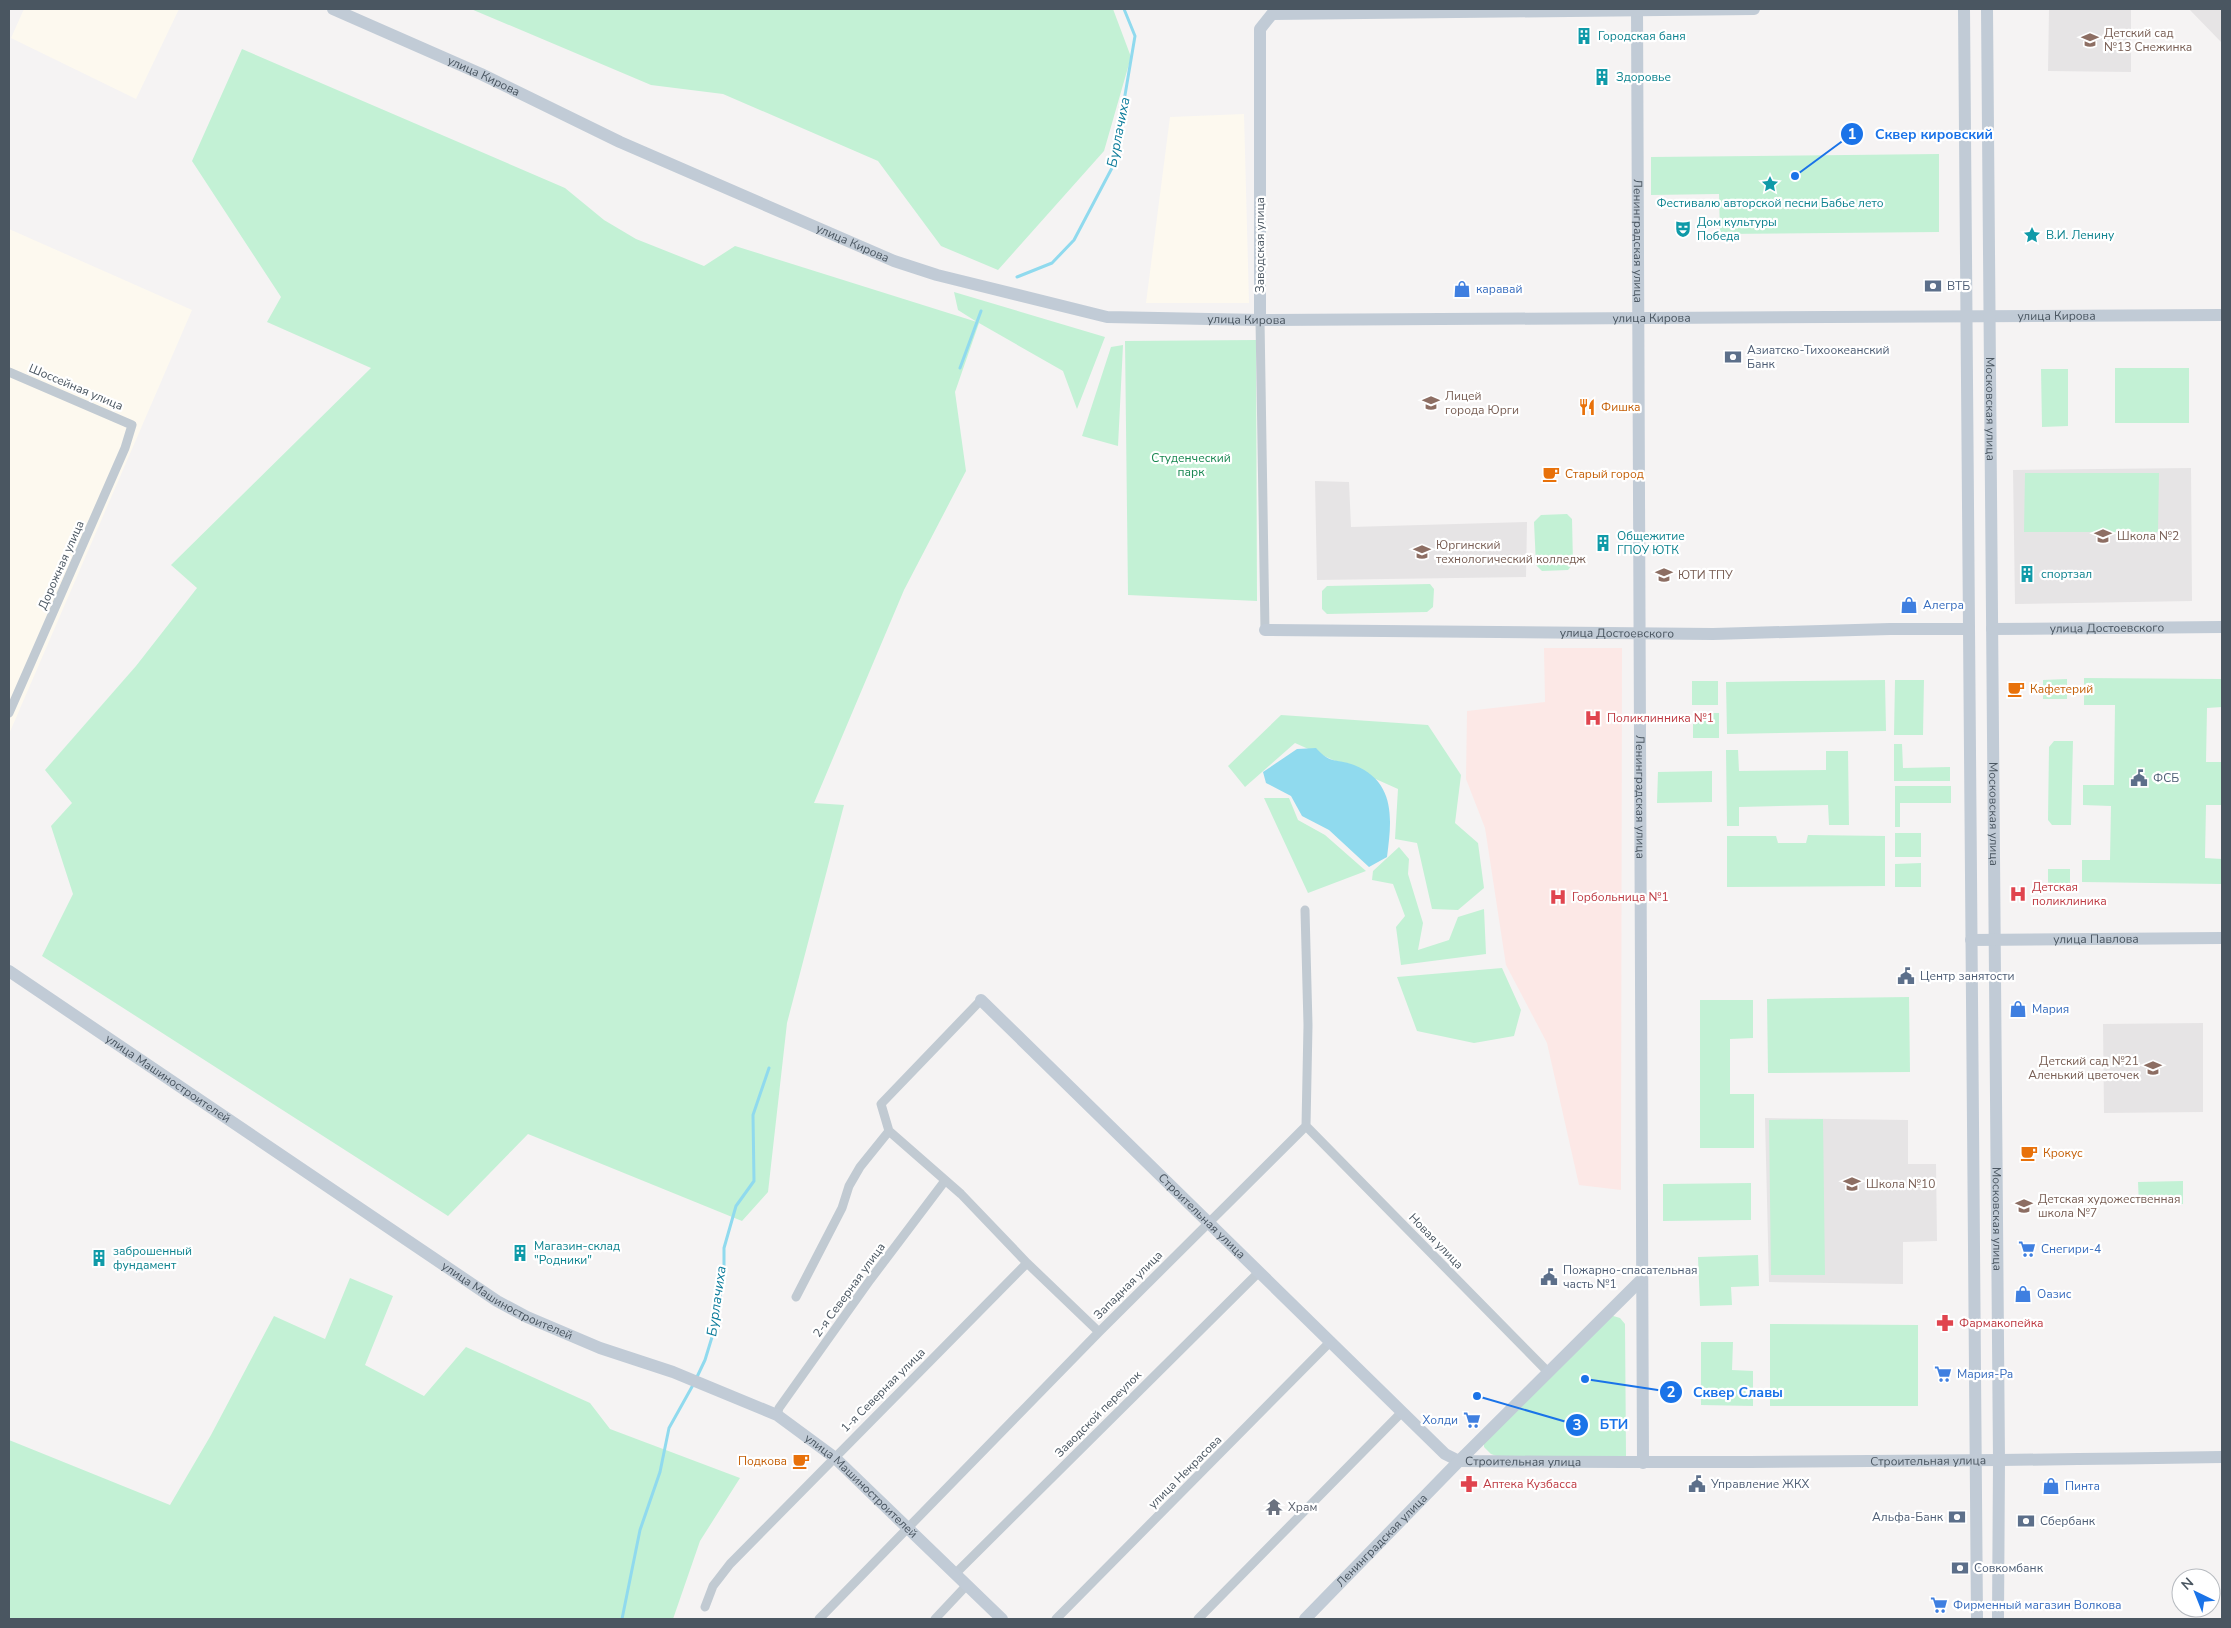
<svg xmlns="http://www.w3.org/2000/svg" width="2231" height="1628" font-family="'Nunito Sans',sans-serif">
<rect width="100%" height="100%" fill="#f5f3f3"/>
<path fill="#fdf9ef" d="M24,9H179L136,99L11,38Z
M1244,114L1249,303H1146L1170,117Z
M9,229L192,310L9,734Z"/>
<path fill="#e6e4e5" d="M2049,9H2131V72L2048,71Z
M2189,9H2222V43Z
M2191,468L2192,601L2015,604L2013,470Z
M1315,481L1349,482L1351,527L1527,522L1526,577L1317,580Z
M2203,1023V1112L2104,1113L2103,1024Z
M1765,1118L1908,1120V1164H1936L1937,1241L1903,1242V1284L1769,1282Z"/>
<path fill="#fce8e6" d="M1544,648H1622L1621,1190L1579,1185L1547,1043L1506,965L1485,828L1466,779L1467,711L1545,702Z"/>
<path fill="#c3f1d5" d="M471,9H1113L1131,57L1104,151L998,270L941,246L878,161L723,94L651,85Z
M242,49L565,188L604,220L636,239L704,266L735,246L977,322L958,310L954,292L1105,337L1077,409L1063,371L979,323L955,392L966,471L904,590L814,803L844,805L787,1023L768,1192L742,1221L528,1134L448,1216L42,956L73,894L51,826L72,803L45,770L136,666L197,588L171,565L371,368L267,322L281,297L192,161Z
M1939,154V232L1720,234L1719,194L1651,195V157Z
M1256,340L1257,601L1128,595L1125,341Z
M1123,345L1118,446L1082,436L1111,347Z
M2115,368H2189V423H2115Z
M2041,369H2068V426L2042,427Z
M2025,473H2159L2158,532H2024Z
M1567,514L1572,519L1573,564L1568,570L1542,571L1536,565L1534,522L1541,515Z
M1430,584L1434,589L1433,607L1427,612L1327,614L1322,609V591L1327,586Z
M2084,678L2222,679V707L2207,708L2206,762H2222V805H2206L2205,858L2222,859V884L2082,882V860H2110L2111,806L2083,805V785H2114L2115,705H2084Z
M2067,679V699H2043V680Z
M1885,680L1886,731L1727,734L1726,682Z
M1895,680H1924L1923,735H1894Z
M1692,681H1718V705H1692Z
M1693,713H1719V738H1693Z
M1281,715L1428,725L1461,775L1455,823L1478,843L1484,888L1458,910L1432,909L1417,843L1395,839L1398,789L1295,743L1245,787L1228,766Z
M2054,741H2073L2071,825H2052L2048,820L2049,747Z
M1894,744H1902L1903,768L1950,767V781H1894Z
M1726,750H1738L1739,771L1826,770V751H1848L1849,825H1829L1828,805L1739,807V826H1727Z
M1712,771V802L1657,803L1658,772Z
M1895,786H1951V803H1900V827H1895Z
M1264,798H1289L1298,820L1325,835L1366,871L1308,893Z
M1895,833H1921V857H1895Z
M1808,835L1885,836V886L1727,887V836H1776L1778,843H1806Z
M1399,847L1409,859L1408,874L1423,923L1418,950L1449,940L1458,917L1484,909L1486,954L1401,965L1396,927L1405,916L1393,884L1372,880L1373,871Z
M1921,863V887H1895V864Z
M2048,869H2070V891H2048Z
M1502,968L1521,1010L1514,1036L1474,1043L1417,1031L1397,977Z
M1909,997L1910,1072L1768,1073L1767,999Z
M1700,1000H1753V1038L1730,1039V1094H1754V1148H1700Z
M1823,1119L1825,1275H1771L1769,1120Z
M2183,1181V1204L2139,1205L2138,1182Z
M1751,1183V1220L1663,1221V1184Z
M1758,1255L1759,1286L1731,1287L1732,1305L1700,1306L1698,1257Z
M350,1278L393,1296L365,1365L424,1396L466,1347L590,1403L610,1429L740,1478L700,1541L673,1619H9V1440L170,1505L211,1435L274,1316L325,1339Z
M1610,1315L1620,1318L1625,1324L1626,1456L1499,1457L1491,1454L1484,1447V1440Z
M1770,1324L1918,1325V1406H1770Z
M1701,1342H1733L1732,1370L1753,1371V1406L1701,1405Z"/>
<path fill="#90daee" d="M1316,748C1331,765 1336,758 1354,765C1396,782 1392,819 1387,857L1369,867L1329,830L1302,816L1291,796L1266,783L1263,772L1297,749Z"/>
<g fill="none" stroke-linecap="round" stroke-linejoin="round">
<path stroke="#90daee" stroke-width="3" d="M1017,277L1052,263L1074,240L1113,166L1135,36L1124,9
M960,368L981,311
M696,1379L705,1360L716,1324L724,1271V1248L736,1206L754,1181L753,1115L769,1068
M622,1619L640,1530L660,1472L669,1428L693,1385"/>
<path stroke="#c1cad2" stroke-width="9" d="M1260,320L1265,630
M9,372L132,425L125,448L9,713
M981,1000L881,1104L889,1131L961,1194L1027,1263L1099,1332
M1306,1126L1548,1372
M796,1297L842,1208L849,1186L860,1167L889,1131
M777,1415L779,1408L870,1280L944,1182
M955,1574L1259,1272
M705,1607L713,1586L730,1564L1027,1263
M819,1619L1099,1332L1306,1126L1308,1025L1305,910
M935,1619L966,1586
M1056,1619L1331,1341
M1198,1619L1402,1412"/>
<g stroke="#c1cbd6" stroke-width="12">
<path id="s1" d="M333,9L481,74L620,142L894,261L937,275L1107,317L1260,320L2222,315"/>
<path id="s2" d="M1637,9L1643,1463"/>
<path d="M1964,9L1977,1619"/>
<path id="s3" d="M1987,9L1999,1461L1998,1619"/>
<path d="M1260,320V29L1272,14L1754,9"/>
<path id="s4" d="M1992,629L2222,627"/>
<path id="s5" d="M1265,630L1713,634L1890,629H1969"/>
<path id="s6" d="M1971,940L2222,938"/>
<path id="s7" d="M9,971L497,1301L527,1317L600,1348L673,1372L777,1415L834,1457L1002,1619"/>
<path id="s8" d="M981,1000L1445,1454L1459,1461C1713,1464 1968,1461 2222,1457"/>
<path id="s9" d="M1305,1619L1459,1461L1641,1280"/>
</g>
</g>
<defs>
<g id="building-bare" transform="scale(1.35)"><path d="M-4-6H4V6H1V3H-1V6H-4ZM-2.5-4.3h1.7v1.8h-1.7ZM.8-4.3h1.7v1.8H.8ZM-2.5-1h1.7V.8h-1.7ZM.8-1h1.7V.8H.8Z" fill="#0f9aa8" stroke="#fff" stroke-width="2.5" paint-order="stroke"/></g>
<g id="school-bare" transform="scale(1.35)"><path d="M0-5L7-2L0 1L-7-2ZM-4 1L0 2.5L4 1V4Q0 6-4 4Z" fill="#8d6e63" stroke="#fff" stroke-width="2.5" paint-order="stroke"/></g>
<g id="sight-bare" transform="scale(1.35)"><path d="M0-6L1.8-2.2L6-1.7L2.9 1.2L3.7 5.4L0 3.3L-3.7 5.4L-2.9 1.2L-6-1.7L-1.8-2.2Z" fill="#0f9aa8" stroke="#fff" stroke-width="2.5" paint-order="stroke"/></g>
<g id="theatre-bare" transform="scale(1.35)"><path d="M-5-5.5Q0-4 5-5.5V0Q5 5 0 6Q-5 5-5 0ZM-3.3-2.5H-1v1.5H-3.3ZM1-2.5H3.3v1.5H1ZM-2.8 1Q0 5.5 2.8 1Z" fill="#0f9aa8" stroke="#fff" stroke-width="2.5" paint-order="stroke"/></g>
<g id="bank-bare" transform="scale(1.35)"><path d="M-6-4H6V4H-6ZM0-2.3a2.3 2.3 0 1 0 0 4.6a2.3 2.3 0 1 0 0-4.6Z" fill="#5c6f8a" stroke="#fff" stroke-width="2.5" paint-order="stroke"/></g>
<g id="shop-bare" transform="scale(1.35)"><path d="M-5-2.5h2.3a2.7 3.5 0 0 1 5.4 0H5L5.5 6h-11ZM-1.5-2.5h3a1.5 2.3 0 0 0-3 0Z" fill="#3f7fe0" stroke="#fff" stroke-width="2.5" paint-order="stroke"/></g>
<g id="restaurant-bare" transform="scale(1.35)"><path d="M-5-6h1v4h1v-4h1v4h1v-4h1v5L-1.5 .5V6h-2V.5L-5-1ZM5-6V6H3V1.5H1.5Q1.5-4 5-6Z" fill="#e8710a" stroke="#fff" stroke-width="2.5" paint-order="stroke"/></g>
<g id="cafe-bare" transform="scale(1.35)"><path d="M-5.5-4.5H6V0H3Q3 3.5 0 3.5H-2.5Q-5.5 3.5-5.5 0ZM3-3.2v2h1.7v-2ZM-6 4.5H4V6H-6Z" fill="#e8710a" stroke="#fff" stroke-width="2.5" paint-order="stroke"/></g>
<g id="university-bare" transform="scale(1.35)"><path d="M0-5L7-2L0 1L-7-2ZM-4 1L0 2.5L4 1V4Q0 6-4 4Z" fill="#8d6e63" stroke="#fff" stroke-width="2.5" paint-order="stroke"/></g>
<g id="hospital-bare" transform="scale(1.35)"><path d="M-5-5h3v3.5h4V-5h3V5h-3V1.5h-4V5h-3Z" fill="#e0444e" stroke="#fff" stroke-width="2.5" paint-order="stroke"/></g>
<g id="civic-bare" transform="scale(1.35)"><path d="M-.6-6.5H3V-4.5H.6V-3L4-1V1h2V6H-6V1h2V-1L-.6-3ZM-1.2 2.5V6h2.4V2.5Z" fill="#5c6f8a" stroke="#fff" stroke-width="2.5" paint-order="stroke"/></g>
<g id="supermarket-bare" transform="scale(1.35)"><path d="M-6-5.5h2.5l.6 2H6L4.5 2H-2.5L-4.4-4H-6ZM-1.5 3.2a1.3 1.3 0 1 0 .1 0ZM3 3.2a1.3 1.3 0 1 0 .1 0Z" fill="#3f7fe0" stroke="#fff" stroke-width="2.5" paint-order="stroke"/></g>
<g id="pharmacy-bare" transform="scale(1.35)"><path d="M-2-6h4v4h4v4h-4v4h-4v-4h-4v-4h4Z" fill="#e0444e" stroke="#fff" stroke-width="2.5" paint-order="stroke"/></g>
<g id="temple-bare" transform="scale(1.35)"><path d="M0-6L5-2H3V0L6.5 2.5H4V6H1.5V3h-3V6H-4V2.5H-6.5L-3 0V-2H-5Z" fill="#6b7280" stroke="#fff" stroke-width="2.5" paint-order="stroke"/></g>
</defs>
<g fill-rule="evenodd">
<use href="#building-bare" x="1584" y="36"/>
<use href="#school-bare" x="2090" y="40"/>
<use href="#building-bare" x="1602" y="77"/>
<use href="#sight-bare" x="1770" y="184"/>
<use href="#theatre-bare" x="1683" y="229"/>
<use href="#sight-bare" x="2032" y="235"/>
<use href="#bank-bare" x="1933" y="286"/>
<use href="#shop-bare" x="1462" y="289"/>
<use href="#bank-bare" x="1733" y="357"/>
<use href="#school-bare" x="1431" y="403"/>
<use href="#restaurant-bare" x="1587" y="407"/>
<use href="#cafe-bare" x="1551" y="474"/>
<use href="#school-bare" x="2103" y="536"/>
<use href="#building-bare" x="1603" y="543"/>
<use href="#university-bare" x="1422" y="552"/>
<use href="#building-bare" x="2027" y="574"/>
<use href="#university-bare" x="1664" y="575"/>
<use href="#shop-bare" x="1909" y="605"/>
<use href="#cafe-bare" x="2016" y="689"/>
<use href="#hospital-bare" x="1593" y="718"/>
<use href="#civic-bare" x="2139" y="778"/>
<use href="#hospital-bare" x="2018" y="894"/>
<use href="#hospital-bare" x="1558" y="897"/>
<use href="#civic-bare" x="1906" y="976"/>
<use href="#shop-bare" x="2018" y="1009"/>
<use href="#school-bare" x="2153" y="1068"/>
<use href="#cafe-bare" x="2029" y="1153"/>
<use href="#school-bare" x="1852" y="1184"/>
<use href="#school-bare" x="2024" y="1206"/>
<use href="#supermarket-bare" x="2027" y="1249"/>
<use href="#building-bare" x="520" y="1253"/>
<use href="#building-bare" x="99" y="1258"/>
<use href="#civic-bare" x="1549" y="1277"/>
<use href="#shop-bare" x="2023" y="1294"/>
<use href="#pharmacy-bare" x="1945" y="1323"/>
<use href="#supermarket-bare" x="1943" y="1374"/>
<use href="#supermarket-bare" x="1472" y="1420"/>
<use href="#cafe-bare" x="801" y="1461"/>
<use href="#pharmacy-bare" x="1469" y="1484"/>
<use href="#civic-bare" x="1697" y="1484"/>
<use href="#shop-bare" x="2051" y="1486"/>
<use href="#temple-bare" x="1274" y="1507"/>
<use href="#bank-bare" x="1957" y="1517"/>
<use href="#bank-bare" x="2026" y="1521"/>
<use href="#bank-bare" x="1960" y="1568"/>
<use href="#supermarket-bare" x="1939" y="1605"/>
</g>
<g text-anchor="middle" stroke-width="4.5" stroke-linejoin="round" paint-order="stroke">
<g font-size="12" fill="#785e54" stroke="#fff" text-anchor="start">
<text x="2104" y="37">Детский сад<tspan x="2104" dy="14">№13 Снежинка</tspan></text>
<text x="1445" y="400">Лицей<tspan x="1445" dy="14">города Юрги</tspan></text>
<text x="2117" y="540">Школа №2</text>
<text x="1436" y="549">Юргинский<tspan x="1436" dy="14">технологический колледж</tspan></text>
<text x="1678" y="579">ЮТИ ТПУ</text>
<text x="2139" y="1065" text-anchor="end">Детский сад №21<tspan x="2139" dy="14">Аленький цветочек</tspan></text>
<text x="1866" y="1188">Школа №10</text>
<text x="2038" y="1203">Детская художественная<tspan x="2038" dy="14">школа №7</tspan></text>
</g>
<g font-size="12" fill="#0d838f" stroke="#fff" text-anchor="start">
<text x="1598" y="40">Городская баня</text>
<text x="1616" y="81">Здоровье</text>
<text x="1770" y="207" text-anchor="middle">Фестивалю авторской песни Бабье лето</text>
<text x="1697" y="226">Дом культуры<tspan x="1697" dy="14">Победа</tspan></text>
<text x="2046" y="239">В.И. Ленину</text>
<text x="1617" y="540">Общежитие<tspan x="1617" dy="14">ГПОУ ЮТК</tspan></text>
<text x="2041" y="578">спортзал</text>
<text x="534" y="1250">Магазин-склад<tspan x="534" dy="14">"Родники"</tspan></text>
<text x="113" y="1255">заброшенный<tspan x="113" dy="14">фундамент</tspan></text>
</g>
<g font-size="12" fill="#4a5661" stroke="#fff">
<text dy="4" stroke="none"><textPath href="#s1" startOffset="165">улица Кирова</textPath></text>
<text dy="4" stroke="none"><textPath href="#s2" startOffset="232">Ленинградская улица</textPath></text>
<text dy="4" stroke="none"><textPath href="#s1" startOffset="570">улица Кирова</textPath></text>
<text transform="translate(1260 245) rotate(-90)" y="4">Заводская улица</text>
<text dy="4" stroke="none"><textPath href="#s1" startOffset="1785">улица Кирова</textPath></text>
<text dy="4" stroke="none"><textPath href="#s1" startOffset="1380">улица Кирова</textPath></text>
<text dy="4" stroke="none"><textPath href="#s1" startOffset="975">улица Кирова</textPath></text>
<text transform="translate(76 387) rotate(23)" y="4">Шоссейная улица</text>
<text dy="4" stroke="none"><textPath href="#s3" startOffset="400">Московская улица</textPath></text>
<text transform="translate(61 565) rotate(-66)" y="4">Дорожная улица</text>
<text dy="4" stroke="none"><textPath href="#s4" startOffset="115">улица Достоевского</textPath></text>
<text dy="4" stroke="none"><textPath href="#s5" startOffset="352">улица Достоевского</textPath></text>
<text dy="4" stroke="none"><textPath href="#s2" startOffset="788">Ленинградская улица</textPath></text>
<text dy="4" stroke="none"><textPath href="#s3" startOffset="805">Московская улица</textPath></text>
<text dy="4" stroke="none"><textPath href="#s6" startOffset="125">улица Павлова</textPath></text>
<text dy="4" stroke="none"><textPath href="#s7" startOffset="192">улица Машиностроителей</textPath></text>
<text dy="4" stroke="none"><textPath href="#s8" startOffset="309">Строительная улица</textPath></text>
<text dy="4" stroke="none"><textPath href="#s3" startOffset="1210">Московская улица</textPath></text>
<text transform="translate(1436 1241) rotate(46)" y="4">Новая улица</text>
<text transform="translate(1128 1285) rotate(-45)" y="4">Западная улица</text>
<text transform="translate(849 1290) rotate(-54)" y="4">2-я Северная улица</text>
<text dy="4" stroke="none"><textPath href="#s7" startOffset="598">улица Машиностроителей</textPath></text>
<text transform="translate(883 1390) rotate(-45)" y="4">1-я Северная улица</text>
<text transform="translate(1098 1414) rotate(-45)" y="4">Заводской переулок</text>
<text dy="4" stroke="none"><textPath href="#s8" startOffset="729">Строительная улица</textPath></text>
<text dy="4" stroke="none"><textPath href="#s8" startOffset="1134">Строительная улица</textPath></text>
<text transform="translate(1185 1472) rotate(-45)" y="4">улица Некрасова</text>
<text dy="4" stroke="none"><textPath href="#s7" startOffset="1002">улица Машиностроителей</textPath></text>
<text dy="4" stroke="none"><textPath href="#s9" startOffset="110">Ленинградская улица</textPath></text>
</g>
<g font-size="12" fill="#4e5e75" stroke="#fff" text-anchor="start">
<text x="1947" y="290">ВТБ</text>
<text x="1747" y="354">Азиатско-Тихоокеанский<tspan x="1747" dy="14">Банк</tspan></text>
<text x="2153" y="782">ФСБ</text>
<text x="1920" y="980">Центр занятости</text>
<text x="1563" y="1274">Пожарно-спасательная<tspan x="1563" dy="14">часть №1</tspan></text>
<text x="1711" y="1488">Управление ЖКХ</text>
<text x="1943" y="1521" text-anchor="end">Альфа-Банк</text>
<text x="2040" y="1525">Сбербанк</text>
<text x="1974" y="1572">Совкомбанк</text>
</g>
<g font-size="12" fill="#366cbe" stroke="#fff" text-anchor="start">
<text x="1476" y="293">каравай</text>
<text x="1923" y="609">Алегра</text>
<text x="2032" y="1013">Мария</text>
<text x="2041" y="1253">Снегири-4</text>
<text x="2037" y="1298">Оазис</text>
<text x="1957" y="1378">Мария-Ра</text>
<text x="1458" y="1424" text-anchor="end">Холди</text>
<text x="2065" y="1490">Пинта</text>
<text x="1953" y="1609">Фирменный магазин Волкова</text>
</g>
<g font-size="12" fill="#c56008" stroke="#fff" text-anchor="start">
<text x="1601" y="411">Фишка</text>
<text x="1565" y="478">Старый город</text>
<text x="2030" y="693">Кафетерий</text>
<text x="2043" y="1157">Крокус</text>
<text x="787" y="1465" text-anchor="end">Подкова</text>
</g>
<g font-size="12" fill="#17864f" stroke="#fff">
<text x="1191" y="462">Студенческий<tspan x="1191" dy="14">парк</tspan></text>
</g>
<g font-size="12" fill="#be3a42" stroke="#fff" text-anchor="start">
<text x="1607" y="722">Поликлинника №1</text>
<text x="2032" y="891">Детская<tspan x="2032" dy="14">поликлиника</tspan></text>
<text x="1572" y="901">Горбольница №1</text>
<text x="1959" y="1327">Фармакопейка</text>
<text x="1483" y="1488">Аптека Кузбасса</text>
</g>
<g font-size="12" fill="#5b616d" stroke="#fff" text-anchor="start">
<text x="1288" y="1511">Храм</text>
</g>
<g font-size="14" font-style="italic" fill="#0c7c9b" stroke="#fff">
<text transform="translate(1118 132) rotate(-79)" y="5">Бурлачиха</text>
<text transform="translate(716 1301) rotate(-82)" y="5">Бурлачиха</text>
</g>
</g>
<path fill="none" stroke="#1a73e8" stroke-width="2" d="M1795 176L1852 134M1585 1379L1671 1392M1477 1396L1577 1425"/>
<g fill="#1a73e8" stroke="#fff" stroke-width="2">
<circle cx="1795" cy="176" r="5"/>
<circle cx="1585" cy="1379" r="5"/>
<circle cx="1477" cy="1396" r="5"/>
<circle cx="1852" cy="134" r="12"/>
<circle cx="1671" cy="1392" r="12"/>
<circle cx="1577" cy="1425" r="12"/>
</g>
<g font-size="15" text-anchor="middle" font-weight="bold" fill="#fff">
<text x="1852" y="139">1</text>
<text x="1671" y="1397">2</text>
<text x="1577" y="1430">3</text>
</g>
<g font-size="14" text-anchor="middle" font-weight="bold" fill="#1a73e8" stroke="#fff" stroke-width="4.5" stroke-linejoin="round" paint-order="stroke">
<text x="1934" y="139">Сквер кировский</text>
<text x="1738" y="1397">Сквер Славы</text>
<text x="1614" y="1429">БТИ</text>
</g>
<rect width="2231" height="1628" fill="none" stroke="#4a5661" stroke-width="20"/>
<g transform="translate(2196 1593) rotate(317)"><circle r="24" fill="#ffffff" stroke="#b7bbc0"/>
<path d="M0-4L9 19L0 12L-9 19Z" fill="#1a73e8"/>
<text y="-8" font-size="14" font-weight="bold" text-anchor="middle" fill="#4a5661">N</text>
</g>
</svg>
